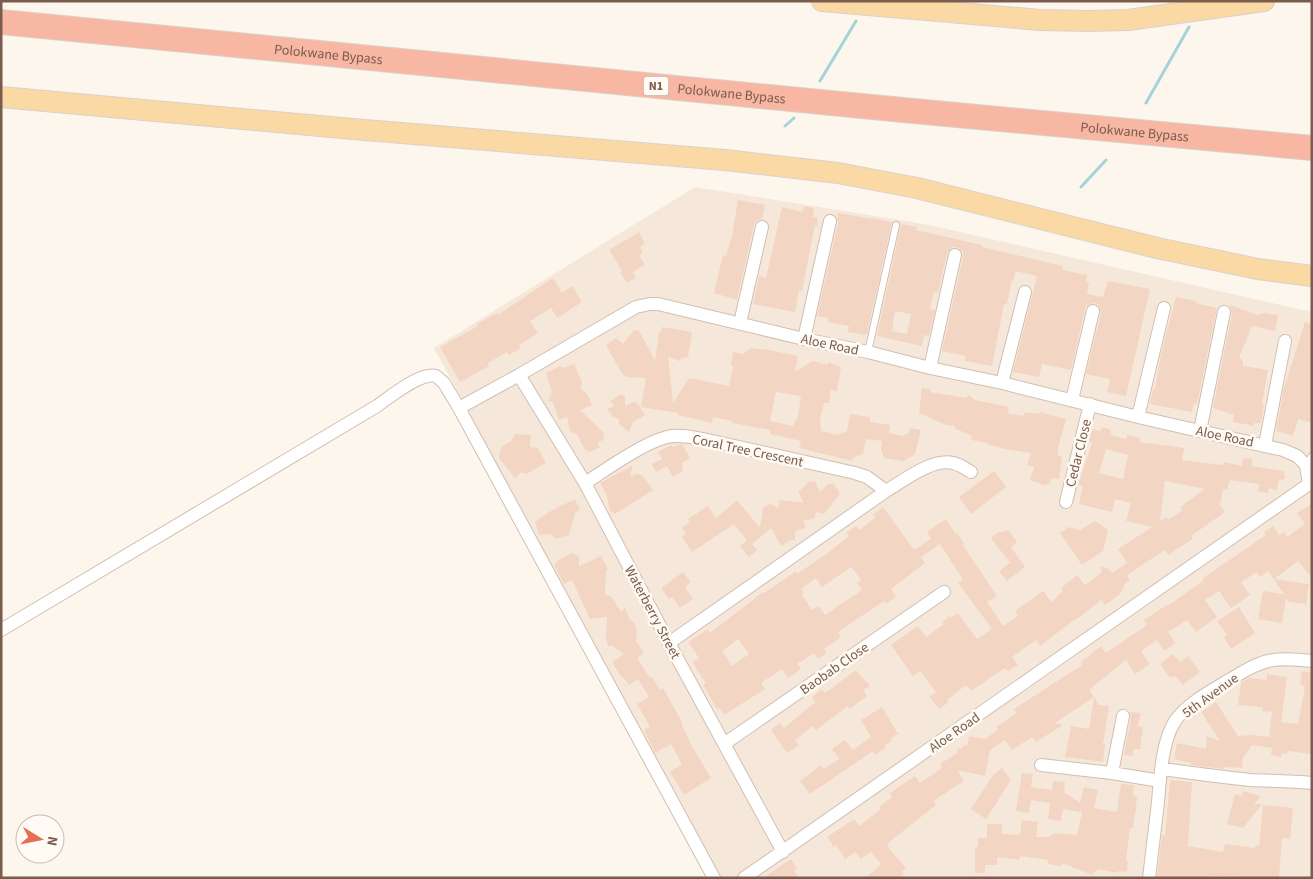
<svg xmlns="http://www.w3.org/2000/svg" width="1313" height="879" font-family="'Source Sans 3',sans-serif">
<rect width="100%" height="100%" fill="#fdf6ec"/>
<path fill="#f5e8da" d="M695,187L925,224L1312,312V878H720L434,348Z"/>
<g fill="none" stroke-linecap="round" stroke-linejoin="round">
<path stroke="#a5d3da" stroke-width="3" d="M820,81L856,21
M1146,103L1189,27
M785,126L794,118
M1081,187L1106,160"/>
</g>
<path fill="#f3d5c3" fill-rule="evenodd" d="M738,200L765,205L762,219L756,221L754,225L737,300L714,293L723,255L726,256L732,236Z
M804,206L814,208L813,217L818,218L817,226L815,225L802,291L799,290L795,312L753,304L759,276L766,278L782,207L803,212Z
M837,213L873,219V218L892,222L867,334H865V335L848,332L849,326L828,322V318L817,316L838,223Z
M901,224L917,227L916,230L982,245V247L1063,266L1062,270L1087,275L1086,282L1089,283L1087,294L1103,297L1108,281L1150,289L1126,396L1107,392L1110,379L1086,374L1101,313L1099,305L1094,303L1087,305L1085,309L1071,370L1042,364L1039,377L1013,372L1037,276L1015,271L1014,280L1012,279L1007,304H1004L992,366L965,361L966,356L942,351L963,257V252L957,247H952L947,253L938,293L934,292L930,309L935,310L929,336L924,335L922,346L877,336ZM895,311L911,314L907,334L892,331Z
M639,232L645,244L640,247L643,253L639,255L645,265L633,272L636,278L627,283L620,272L622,271L609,250Z
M553,278L562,293L572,286L582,302L557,318L551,308L530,321L538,333L519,345L521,348L509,355L507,352L488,363L489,366L460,382L440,347L478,326L477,324L497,313L498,315Z
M1176,297L1196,301L1195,303L1217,308L1197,404L1194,403L1192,412L1150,404L1153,389L1155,390L1161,354Z
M1230,305L1257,315L1264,313L1278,315L1275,331L1252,326L1239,358L1243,360V366L1268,370L1262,404L1264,405L1261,423H1254V426L1233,422L1234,415L1213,408L1232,314Z
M1305,322L1312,324V423L1298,419L1293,436L1276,431L1284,388Z
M662,327L692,332L688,357L683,358L679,361L668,357L673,403L689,378L729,386L733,367L731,365L733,352L743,354L751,348L769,350L798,356L795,372L813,361L827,365L829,362L841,367L837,391L831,390L829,403H824L820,418L821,431L838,435L847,431L850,414L870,417V422L890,425L889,433L904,436L905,434H909L910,428L921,430L915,454L904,461L883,458V454L881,451L882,441L866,439L863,454L853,458L852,461L799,448L801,441L770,434V430L732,423V421L713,417L712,423L678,415V413L641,407L646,378L626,377L621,372L606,345L616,338L623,344L634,330L639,331L655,360L659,332L662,331ZM776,392L801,396L798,416L793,426L770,421Z
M574,364L582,382L581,388L588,395L592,405L580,410L604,433L603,440L597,443L600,447L590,452L585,450L577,434L570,432L567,417L559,420L553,402L548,401L552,392L546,373L560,366L563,368Z
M922,388L930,389V392L966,398L969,395L975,400L1009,407L1008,413L1023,416L1025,412L1039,414L1040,412L1066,419L1057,452L1059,453L1058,456H1062L1059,479L1052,478L1049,484L1044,485L1030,480L1034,467L1027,465L1031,453L1005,449L987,444L988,443L971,440L972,436L954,428L955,426L946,425L919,413Z
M621,394L625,397V406L633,402L638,404L645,415L633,422L629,432L619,424V419L613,417L607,409L615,406L610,401Z
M1102,427L1111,430L1110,435L1126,439L1127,435L1141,438L1140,442L1184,448L1182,460L1222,465L1224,462L1242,466L1243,458L1253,459L1251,466L1284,471L1285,479L1279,480L1277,490L1269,488L1268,493L1258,492L1259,484L1230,480L1227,490L1223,489L1220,505L1225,512L1191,536L1193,539L1168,555L1165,550L1127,575L1130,580L1124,584V587L1120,594L1105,605L1101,600L1081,616L1070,623L1040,646L1036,640L1012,657L1018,665L1008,671L1005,668L971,691L966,685L947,700L949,702L939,709L929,697L936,692L920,671L913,676L891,645L918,626L926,637L944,624L942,622L950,616L951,618L958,613L977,639L992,629L958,583L963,580L940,544L921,557L925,563L891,589L896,597L886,604L884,601L838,632L841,637L824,649L827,653L818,659L814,653L797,664L801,669L788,678L782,669L761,683L765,689L724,715L720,708L717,709L703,685L706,683L692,662L699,658L688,642L708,629L710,633L763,592L764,593L796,571L797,574L833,549L849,536L846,533L856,526L859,530L875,518L873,515L883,507L914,550L931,539L927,532L946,519L956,534L957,533L964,543L962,544L997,596L987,602L1003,626L1018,616L1015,611L1043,591L1051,602L1063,591L1061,588L1077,575L1085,585L1102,572L1100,566L1109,569L1112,573L1127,563L1118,549L1152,527L1126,521L1131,503L1115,499L1112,512L1079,504L1083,486L1078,485L1092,443L1089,442L1092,429L1101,431ZM1106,449L1128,455L1123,479L1099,473ZM1165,481L1205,489L1180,507L1182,511L1168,520L1166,517L1160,521ZM851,567L861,580L857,583L862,590L825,615L819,606L812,610L801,594L804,593L801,589L816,578L822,587ZM738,639L749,654L732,666L722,651Z
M515,434L531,435L530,447L538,448L546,463L526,474L522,472L515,478L499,458L501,447L511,441Z
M680,444H682L690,458L682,463L683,471L673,477L667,466L656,472L652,464L662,459L658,452L671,445L674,447Z
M633,465L630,477L636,474L642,475L653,490L615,514L610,511L607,496L600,483Z
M994,471L1006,487L971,514L959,497Z
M815,481L820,492L828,484H834L840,494L824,514L816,512L815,518L803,521L806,528L795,531V540L789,541L781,546L771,528L752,544L757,550L749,557L740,546L747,540L734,524L692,552L682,537L686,534L682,528L690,522L688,519L708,506L716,518L737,500L760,528L763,508L770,504L778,508L780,500L804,503L798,492L809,482Z
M575,499L580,510L575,513L569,535L557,539L550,534L539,535L535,522L547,513Z
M1312,504V578L1298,561L1274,579L1309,584L1306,604L1289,602L1286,598L1282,623L1258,619L1263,591L1284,594L1268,571L1260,577L1257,572L1241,582L1250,595L1231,608L1219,591L1205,600L1217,617L1196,632L1187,620L1168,632L1175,643L1164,651L1157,640L1141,651L1150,664L1135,674L1126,660L1089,690L1094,697L1055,723L1063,725L1036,742L1032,737L1012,750L1005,740L990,750L985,776L957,770L964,781L933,801L936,805L888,843L889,845L887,846L906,868L902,871L904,874L899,878H866L881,864L871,852L861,859L856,852L845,859L836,845L834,847L827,837L854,819L859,826L881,809L879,807L892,797L890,793L915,776L920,783L942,768L940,764L957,753L958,748L962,749L963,745L967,746L969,736L985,739L998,730L996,727L1017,713L1014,709L1082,665L1081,662L1101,646L1106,653L1147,625L1144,620L1168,604L1169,605L1204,580L1203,578L1266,535L1264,532L1273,526L1279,535L1284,532L1287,537L1305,524L1297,513Z
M1095,521L1108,530L1103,551L1082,565L1060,533L1069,527L1080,530Z
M1008,530L1017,542L1011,547L1025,567L1007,581L999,571L1010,563L991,538L997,533Z
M571,553L579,556V566L601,556L608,569L606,570L605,595L611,596L621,612L625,608L630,620L634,622L637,632L636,641L644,653L637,658L650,678L652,677L660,690L663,688L682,722L681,723L693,748L711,778L684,795L670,772L682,764L671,744L655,753L644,730L650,727L637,704L649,697L638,679L629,685L623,677L622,678L612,662L624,654L612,646H608L606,638L607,617L590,619L572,580L564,584L561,578L555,567L556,562Z
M683,572L691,582L685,587L693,599L680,608L672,597L669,599L661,588Z
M1239,607L1255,633L1231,649L1224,637L1227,635L1217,621Z
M1173,654L1180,662L1188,656L1200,672L1183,685L1175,676L1170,678L1160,664Z
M856,670L870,686L863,690L867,696L849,709L848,706L816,730L813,726L795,740L799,745L787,753L771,730L780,723L784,728L815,702L812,697L822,689L825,693Z
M1302,671L1312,673V754L1288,751L1287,754L1282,753L1281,757L1271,755L1272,748L1252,745L1243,758L1242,768L1224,767V769L1191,765V763L1174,759L1177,743L1206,749L1207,736L1220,741L1201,712L1216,702L1238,736L1254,735L1269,737L1272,712L1262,711L1263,707L1238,705L1241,683L1249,678L1267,680V674L1287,677L1281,722L1298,724L1305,687L1300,684Z
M1094,697L1099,705L1109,706L1103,744H1105L1103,762L1065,757L1071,726L1089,729Z
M882,707L898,734L891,738L892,741L885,745L886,748L875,755L873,751L810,794L800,781L821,765L824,769L839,759L832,749L845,740L853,750L871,737L861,720Z
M1130,712L1141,713L1138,726L1143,727L1140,749H1134L1133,756L1124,755L1131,718Z
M1002,768L1011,780L986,819L971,809L993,775Z
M1022,773L1033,774L1031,787L1052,790L1053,781L1065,782L1064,792L1080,803L1084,787L1098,790L1094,808L1117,812L1121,784L1134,785L1133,796L1137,797L1136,808L1133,828H1130L1126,861H1128L1127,872L1118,871L1117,873L1098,869L1092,875L1062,863V866L1048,864V860L1020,856L1019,860L997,857V865H985V873H975V847H978V838H987V824H1002V834L1020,835L1022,820L1038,822L1036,837H1049L1054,833L1077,835L1082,812L1063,809L1061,821L1048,819L1050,803L1031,800L1029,813L1016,811Z
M1170,780L1192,782L1188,846L1223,852L1225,844L1255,848V846H1259L1263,805L1293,808L1290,839L1282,838L1279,878L1212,876V878H1157L1162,835L1165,836Z
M1243,791L1261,796L1254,804H1262L1243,828L1227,824L1235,794L1241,796Z
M791,859L797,869L794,871L798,878H763Z"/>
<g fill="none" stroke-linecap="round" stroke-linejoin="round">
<g stroke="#d1beb0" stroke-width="8">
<path id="service" d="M868,352L896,225
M1306,465L1312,456"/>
</g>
<g stroke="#d1beb0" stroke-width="14">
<path id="minor" d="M740,323L762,227
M804,339L830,221
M930,368L955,255
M519,375L585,483L669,643L783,852
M1002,383L1025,292
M1072,400L1093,311
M459,408L519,375L636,307L650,304H658L804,339L868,352L930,368L1002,383L1138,417L1283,450L1297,456L1306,465L1309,484L744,878
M1138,417L1164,308
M1200,431L1224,312
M1265,445L1285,341
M585,483C607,469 643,443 667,437C678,434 692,437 703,439L855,473L867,477L886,491
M1066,502L1090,404
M1,630L377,406C390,397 420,372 436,376L444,383L459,408L714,878
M669,643L886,491C903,481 932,458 953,463C959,464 966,469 971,472
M724,744L944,592
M1041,765L1112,773L1160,781
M1162,769C1191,773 1221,777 1250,780C1271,781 1291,781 1312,783
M1112,773L1123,716
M1149,878C1152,853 1155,827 1158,802C1160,778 1162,741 1175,721C1187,704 1209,692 1226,682C1262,660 1270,656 1312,661"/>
</g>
<g stroke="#dad1cd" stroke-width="22">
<path id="primary" d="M822,1L1040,20L1088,21L1128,20L1264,1
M1,97L353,129L725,160L838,173L917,188L1157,248L1258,269L1312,276"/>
</g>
<g stroke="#dad1cd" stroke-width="26">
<g id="motorway">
<path id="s1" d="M1,22L903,110L1312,148"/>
</g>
</g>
<use href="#service" stroke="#fff" stroke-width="6"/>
<use href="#minor" stroke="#fff" stroke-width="12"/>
<use href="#primary" stroke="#fbd9a5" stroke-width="20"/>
<use href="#motorway" stroke="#f7b7a3" stroke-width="24"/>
</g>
<g text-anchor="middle" stroke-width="5" stroke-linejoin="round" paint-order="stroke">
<rect fill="#fffaf3" stroke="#a28b7f" stroke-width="1" x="643.5" y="76.5" width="25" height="19" rx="4"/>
<g font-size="12" font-weight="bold" fill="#7a5c4d">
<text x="656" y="90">N1</text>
</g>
<g font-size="14" fill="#7a5c4d" stroke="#fffaf3">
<text dy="5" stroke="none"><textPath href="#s1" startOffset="329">Polokwane Bypass</textPath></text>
<text dy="5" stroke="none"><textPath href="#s1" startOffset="734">Polokwane Bypass</textPath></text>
<text dy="5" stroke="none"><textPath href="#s1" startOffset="1139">Polokwane Bypass</textPath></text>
<text transform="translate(830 344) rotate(12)" y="5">Aloe Road</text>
<text transform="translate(1225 436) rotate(12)" y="5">Aloe Road</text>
<text transform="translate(748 450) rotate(12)" y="5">Coral Tree Crescent</text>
<text transform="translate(1078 453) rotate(-76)" y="5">Cedar Close</text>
<text transform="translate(653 612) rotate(62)" y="5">Waterberry Street</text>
<text transform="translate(834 668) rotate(-35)" y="5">Baobab Close</text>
<text transform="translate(1210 695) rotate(-36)" y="5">5th Avenue</text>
<text transform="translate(954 732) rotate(-35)" y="5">Aloe Road</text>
</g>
</g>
<rect width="1313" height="879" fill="none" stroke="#7a5c4d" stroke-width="5"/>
<g transform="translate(40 839) rotate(100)"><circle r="24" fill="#fffaf3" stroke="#cabbb1"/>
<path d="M0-4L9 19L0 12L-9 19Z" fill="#e76f51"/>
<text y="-8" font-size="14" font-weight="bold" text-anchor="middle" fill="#7a5c4d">N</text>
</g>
</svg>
